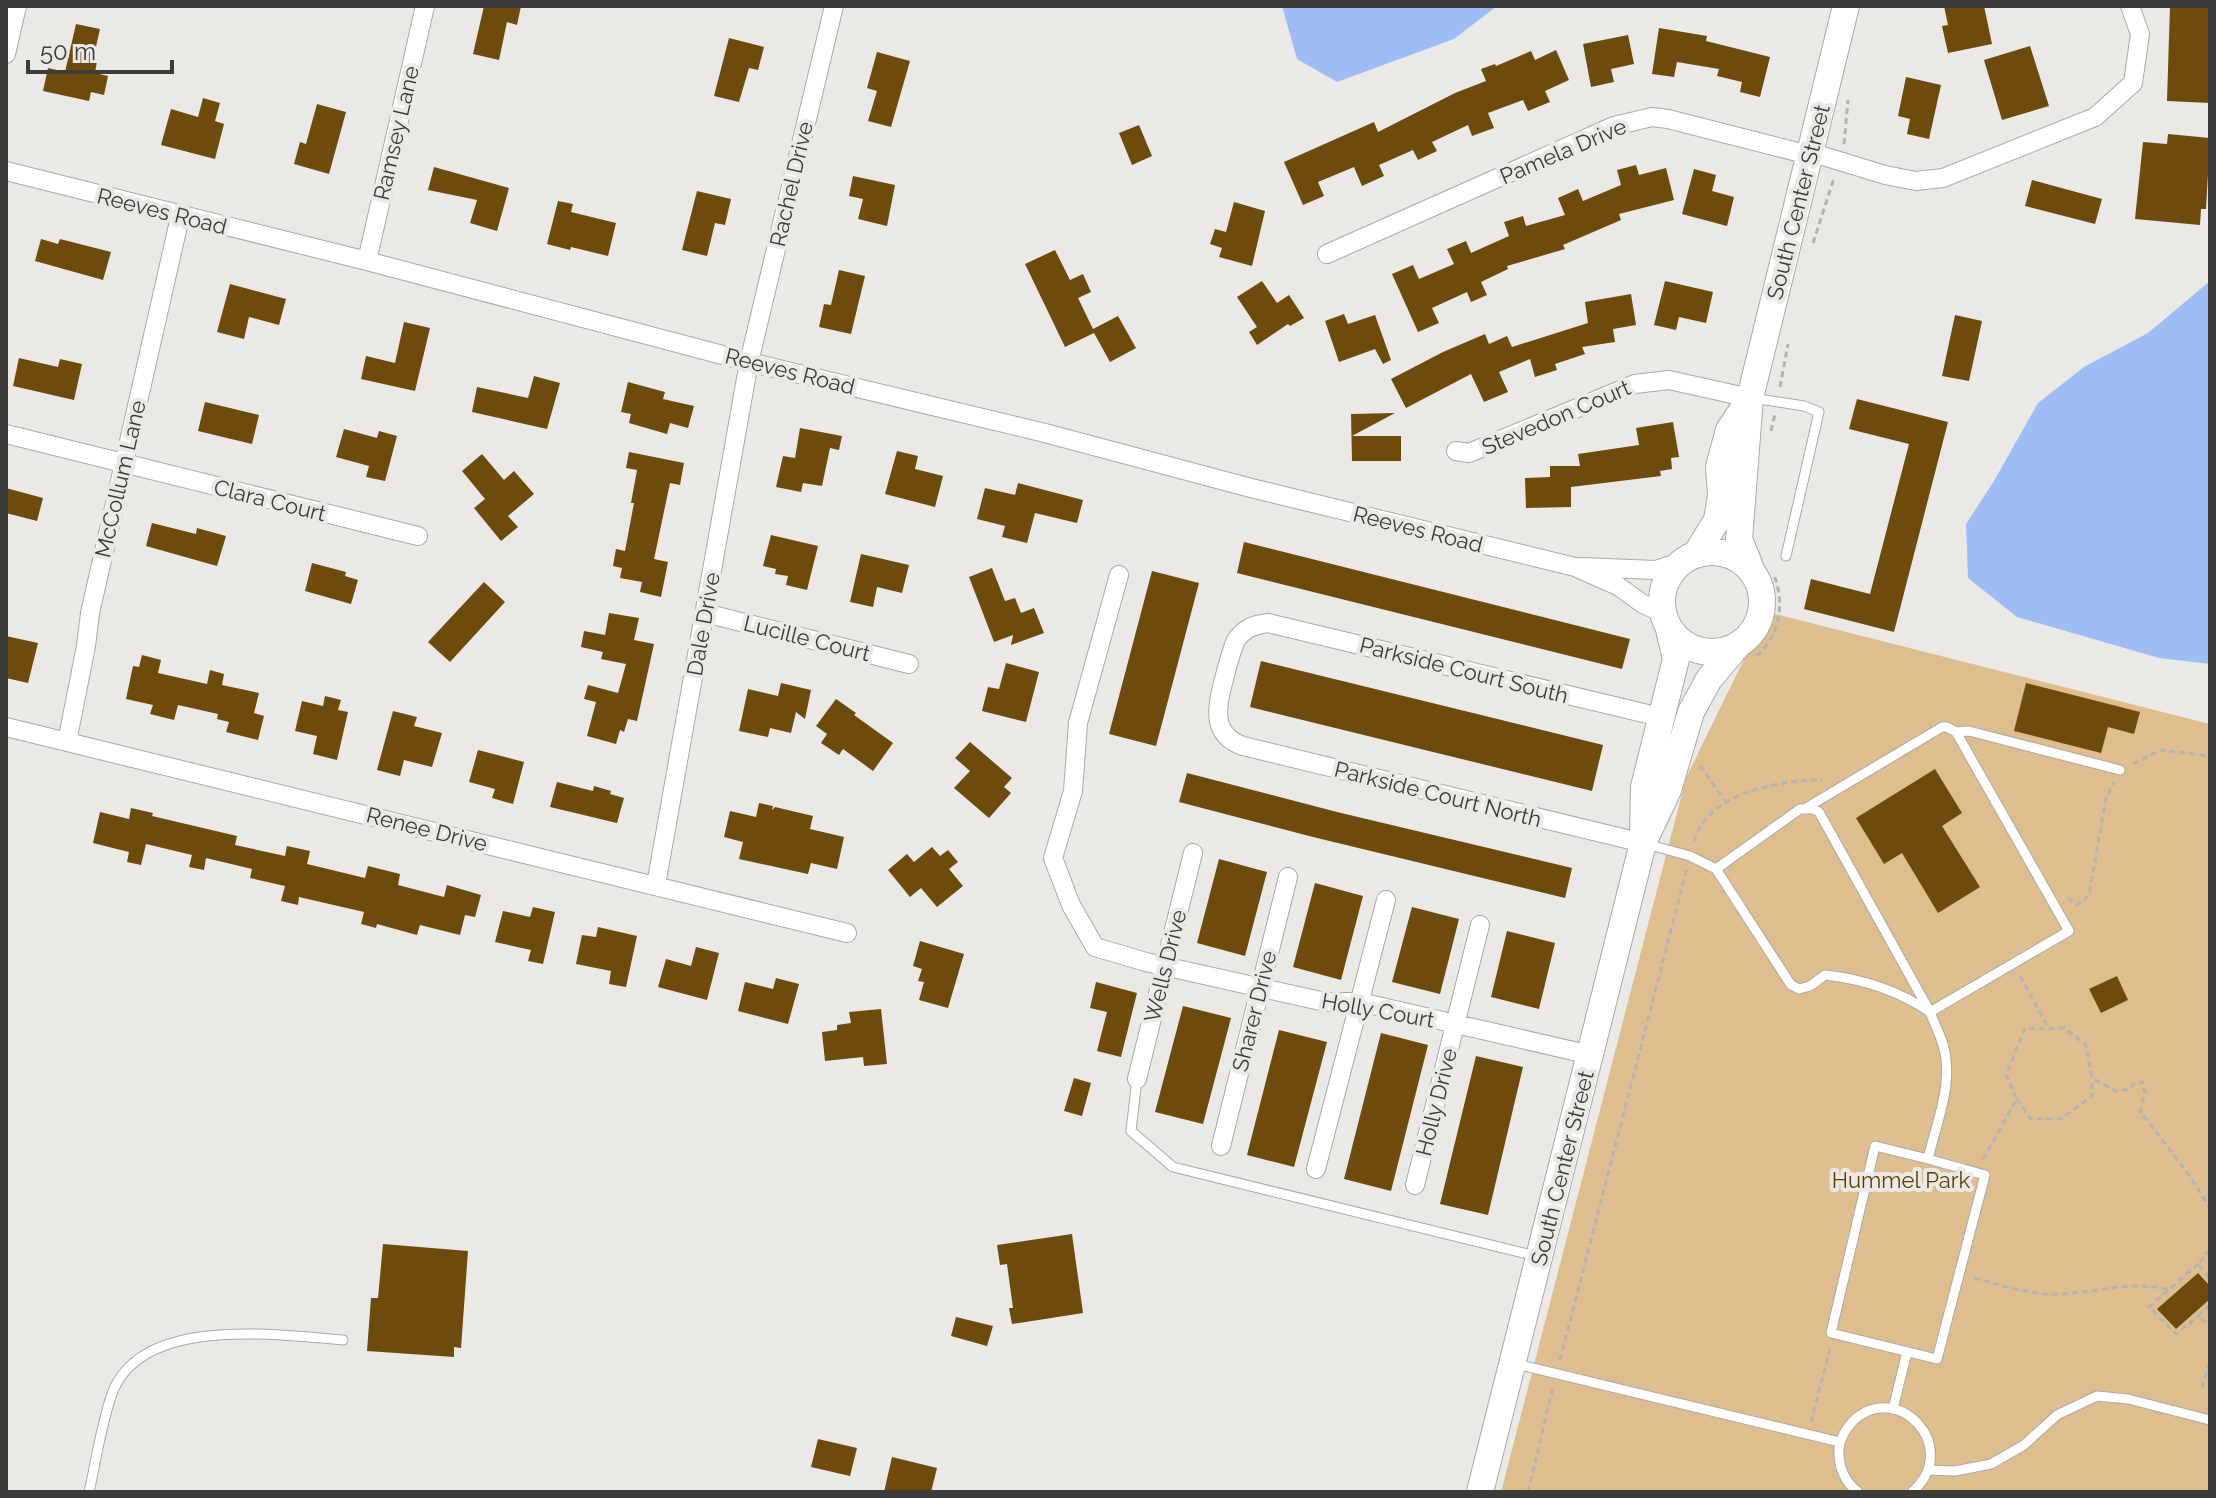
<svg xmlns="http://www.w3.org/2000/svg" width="2216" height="1498" font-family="Raleway,sans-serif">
<rect width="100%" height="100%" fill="#ebe9e6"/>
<path fill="#debe8f" d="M1767,612L2210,724V1492H1501L1686,778Z"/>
<path fill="#9ebdf5" d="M1282,6H1497L1454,39L1337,82L1297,59Z
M2210,281V664L2159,658L2017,617L1968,578L1966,524L1994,481L2038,403L2084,367L2148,333Z"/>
<path fill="#6d4b0c" d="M484,6H521L517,25L507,22L499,60L473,54Z
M1944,6H1984L1992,44L1948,53L1942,26L1948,25Z
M2170,6H2210V103L2167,101Z
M76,24L100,29L93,60L97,61L95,73L108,76L104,95L91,92L89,101L43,91L48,68L65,72Z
M1659,28L1707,36L1706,41L1770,57L1760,97L1740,92L1742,82L1717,76L1719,69L1677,62L1674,77L1652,74Z
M1628,35L1634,64L1611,69L1614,82L1591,87L1583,44Z
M729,38L764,47L758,70L749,68L739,102L714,96Z
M2030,46L2049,106L2002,120L1984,60Z
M1556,50L1569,80L1545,91L1550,102L1528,111L1523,100L1488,113L1494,128L1472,136L1468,125L1432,142L1437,151L1418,160L1413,150L1379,165L1384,176L1362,186L1354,167L1318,182L1324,196L1303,205L1284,162L1374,122L1378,132L1455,93L1486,81L1481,69L1495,64L1496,66L1531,51L1535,60Z
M877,52L910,61L891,127L868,121L877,91L867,88Z
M1906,77L1941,85L1929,139L1907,134L1910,119L1898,116Z
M203,98L220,103L215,121L224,124L215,159L161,145L171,109L198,117Z
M317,104L346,112L329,174L294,164L300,142L306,144Z
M1139,125L1152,156L1132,165L1119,133Z
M2168,134L2210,138L2206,209H2201L2200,225L2135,219L2143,142L2167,144Z
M1636,165L1639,175L1666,168L1674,200L1619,214L1621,220L1563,245L1565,249L1507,266L1508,269L1481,282L1487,295L1471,302L1467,292L1432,308L1439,323L1418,332L1392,274L1413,265L1419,279L1454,264L1447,249L1466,241L1471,253L1509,236L1504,222L1523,216L1526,226L1565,215L1558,198L1578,189L1583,201L1621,185L1617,170Z
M434,167L509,188L497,231L470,223L477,200L428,190Z
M1694,169L1716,175L1712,191L1734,197L1727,226L1682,214Z
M853,176L895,185L887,226L858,219L863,199L849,196Z
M2032,180L2102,199L2095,224L2025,206Z
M697,191L731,199L725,225L715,223L707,256L682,250Z
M558,201L573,204L571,212L616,223L608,256L571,247L570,250L547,244Z
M1234,202L1265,211L1252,266L1219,257L1222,248L1210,244L1215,229L1226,232Z
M41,239L58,244L60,239L111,252L103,280L35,261Z
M1055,250L1070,280L1083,274L1091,292L1078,298L1093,329L1118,316L1136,348L1110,362L1094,333L1065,347L1025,264Z
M839,270L865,276L851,334L819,327L824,304L831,305Z
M1262,281L1277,303L1289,295L1304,318L1290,326L1288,324L1257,345L1249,332L1257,327L1237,297Z
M1665,281L1713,292L1706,323L1679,317L1676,330L1654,325Z
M230,284L286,299L279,325L249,317L244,339L217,332Z
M1631,294L1636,325L1613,329L1615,342L1582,347L1585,354L1555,364L1557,370L1535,377L1530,359L1499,372L1508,392L1484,402L1471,374L1406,408L1391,379L1443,352L1485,334L1489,344L1507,336L1512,347L1588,323L1585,302Z
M1344,314L1348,324L1375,315L1391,360L1383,364L1375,349L1339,362L1325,321Z
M1955,315L1982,321L1969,381L1942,376Z
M404,322L430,328L415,391L361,379L366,356L395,363Z
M19,358L58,367L60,359L82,364L74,400L13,386Z
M534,376L560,383L547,429L472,412L477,387L528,398Z
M628,382L665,392L663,399L694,406L688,428L670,423L667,434L629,423L631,414L621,412Z
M1857,399L1948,422L1894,632L1804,609L1811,579L1870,594L1909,444L1849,429Z
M205,402L259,415L252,444L198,431Z
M1395,413L1352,436H1401V461H1352L1351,414Z
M1673,422L1679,457L1671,458L1672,469L1660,471L1661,476L1571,487V507L1526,508L1525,478L1550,477V466H1580L1578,454L1639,445L1636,428Z
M800,428L842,436L839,450L830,448L822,486L803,483L801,492L776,487L783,456L795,458Z
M344,429L377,438L379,431L397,436L385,481L366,477L369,466L336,457Z
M897,451L918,456L915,469L943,476L935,507L885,494Z
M629,452L684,463L680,485L670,483L654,559L668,562L661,597L640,592L642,582L620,578L622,568L613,566L616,549L625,551L634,503H631L637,470L626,468Z
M482,454L504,480L514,471L534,494L508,516L518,527L501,541L474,508L485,499L462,471Z
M1018,483L1083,500L1077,523L1035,513L1027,543L1002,537L1005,526L977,519L985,488L1015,495Z
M6,488L43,498L37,521L6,513Z
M152,523L196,534L197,528L226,536L217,566L146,546Z
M771,535L818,546L807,590L786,585L788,576L775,574L776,569L763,566Z
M1244,542L1630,639L1622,669L1237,573Z
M861,554L909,565L902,593L877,587L873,607L850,602Z
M312,563L346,572L345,576L358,580L351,604L305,591Z
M992,568L1005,601L1015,598L1021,613L1034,608L1044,633L1011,645L1013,635L994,642L969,577Z
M1152,571L1199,583L1156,746L1109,734Z
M484,582L505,602L450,662L428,642Z
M609,613L639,618L634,640L654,644L637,721L628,719L624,732L620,730L616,744L587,736L596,702L584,699L588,685L618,693L626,664L601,659L603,652L581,647L584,631L605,635Z
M6,636L38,643L28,683L6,678Z
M142,655L161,660L158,673L207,684L210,670L224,674L222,685L259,693L254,713L264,716L258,740L226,732L229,722L217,719L218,714L178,705L174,720L150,714L153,705L126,699L133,666L139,667Z
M1261,661L1603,745L1592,791L1250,707Z
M1006,663L1039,672L1026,722L982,711L988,687L999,689Z
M781,683L811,690L805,719L796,712L791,733L770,728L768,737L739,731L748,689L778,696Z
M2026,683L2140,712L2134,734L2108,727L2101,753L2014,731Z
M325,696L341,700L338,710L348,712L337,760L313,754L317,736L295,731L302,701L323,706Z
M836,699L856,713L854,715L893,743L873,771L843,749L839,755L821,743L827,734L816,726Z
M393,711L417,717L414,726L442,733L432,767L404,760L400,776L377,770Z
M970,742L1012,778L1004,787L1011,793L989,818L954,788L970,771L955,758Z
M478,750L524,762L513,804L492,798L495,789L469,782Z
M1935,769L1962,813L1942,826L1980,887L1938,913L1902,853L1884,864L1856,818Z
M1187,773L1337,812L1572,868L1565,898L1313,837L1179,802Z
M557,782L593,791L594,786L611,791L610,794L624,798L617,823L550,807Z
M759,803L773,806L772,810L775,807L813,816L810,829L844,837L837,869L811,863L808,874L739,859L743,842L724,837L730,811L756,817Z
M131,808L153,813L152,816L237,836L235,845L285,856L287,846L310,851L307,864L365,878L368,866L400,874L398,885L444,897L447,885L481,895L475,917L465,915L460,935L420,925L417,935L377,924L376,928L361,924L364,912L299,897L298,905L281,901L285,886L250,878L252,869L206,858L204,870L189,867L192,855L146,844L141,865L127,862L129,852L93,843L100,812L129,819Z
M932,847L940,856L948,850L958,862L949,869L963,886L937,907L921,888L910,897L888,870L907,854L914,862Z
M1219,859L1267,872L1245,956L1197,943Z
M1315,883L1363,896L1341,980L1293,967Z
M533,907L555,912L543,964L528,961L531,950L495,942L503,911L530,917Z
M1412,907L1459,919L1440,994L1392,982Z
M598,927L637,936L626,987L609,984L611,971L576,964L582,935L596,937Z
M1507,931L1555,943L1539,1009L1491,997Z
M920,941L964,954L948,1008L919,1000L924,982L918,981L922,969L913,966Z
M696,947L719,953L707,1000L658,987L666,959L691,966Z
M2117,976L2128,1000L2101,1013L2089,989Z
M776,978L799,984L788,1024L738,1011L745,982L773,989Z
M1096,982L1137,993L1121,1057L1097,1051L1107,1012L1090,1008Z
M1183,1006L1231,1018L1203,1124L1155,1112Z
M881,1009L887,1064L864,1066L863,1057L825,1061L822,1032L837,1030V1025L851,1023L849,1012Z
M1279,1030L1327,1042L1294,1167L1247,1155Z
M1381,1033L1428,1045L1391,1191L1344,1179Z
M1476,1056L1523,1067L1488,1215L1440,1204Z
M1074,1078L1091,1083L1082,1116L1064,1111Z
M1072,1234L1083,1313L1012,1324L1009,1308H1013L1007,1264L1000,1265L997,1245Z
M383,1244L468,1251L461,1348L454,1347V1357L367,1351L371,1298H378Z
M2198,1273L2210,1286V1299L2176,1329L2157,1309Z
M956,1317L993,1326L987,1346L951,1336Z
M818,1439L857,1448L850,1476L811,1467Z
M892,1457L937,1468L931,1492H884Z"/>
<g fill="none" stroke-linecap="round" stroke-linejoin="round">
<g stroke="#acaaa7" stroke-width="11">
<path id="lane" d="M1753,398L1804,406L1819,412L1786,556
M1956,732L1969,731L2120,770
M1806,808L1942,727H1947L1956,732L2069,931L1930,1012C1936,1028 1945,1043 1946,1060C1950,1092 1935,1128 1928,1159L1875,1146L1831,1333L1937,1359L1985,1175L1928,1159
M1646,844L1690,856L1716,869L1791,985L1799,989L1810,986L1825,975C1862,979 1899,991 1930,1012L1819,812L1813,809H1800L1716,869
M1137,1079L1131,1131L1173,1167L1536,1256
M1516,1364L1840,1442
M1893,1409L1907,1352
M1929,1470L1955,1471L1991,1464L2024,1445L2057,1415L2097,1396L2128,1399L2210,1420
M89,1492C96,1461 102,1420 113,1391C144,1315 279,1335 343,1340
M1858,1492C1844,1481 1838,1466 1839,1448C1840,1438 1846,1429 1853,1421C1897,1379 1963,1447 1912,1492"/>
</g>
<g stroke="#acaaa7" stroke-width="20">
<path id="street" d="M6,54L17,6
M6,171L367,261L749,362L1045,433L1251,488L1575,567L1618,586L1643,604L1663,613
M1327,254L1614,126L1652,117L1668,119L1809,155L1823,156L1885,175L1916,181L1943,178L2095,117L2133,83L2140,34L2130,6
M367,261L425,6
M6,434L418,536
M1456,451L1469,453L1635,384L1669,380L1750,398
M1581,567L1656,570L1683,561
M1119,575L1078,723L1073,791L1053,858L1071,905L1095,947L1146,962L1325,1002H1360L1591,1055
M705,613L909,664
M6,727L847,933
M67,742L86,646L90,613L180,217
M1643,843L1243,746C1212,735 1216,709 1223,683C1227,668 1230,654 1236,640C1245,628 1253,625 1268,623L1660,717
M656,885L749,362L834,6
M1137,1079L1193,853
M1221,1146L1288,877
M1316,1169L1386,900
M1415,1185L1480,925"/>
</g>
<g stroke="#acaaa7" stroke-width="28">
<path id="secondary" d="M1662 602a50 50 0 1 1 100 0a50 50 0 1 1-100 0Z
M1696,554L1717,520L1721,495L1719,467L1729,430L1748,401
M1751,569L1739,539L1750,398L1846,6
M1643,833L1644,787L1676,659L1669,629
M1480,1492L1643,843L1668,790L1691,712L1709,679L1737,646"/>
</g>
<path stroke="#b4b3b0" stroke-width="3" stroke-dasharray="6 4" stroke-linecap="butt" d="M1844,144L1848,100
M1813,243L1834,178
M1780,387L1788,344
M1771,431L1775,414
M1757,656C1780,635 1785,603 1774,575
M2133,764L2160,750L2210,756
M1700,766L1726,802
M1694,841C1707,793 1779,780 1822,780
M2068,898L2076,905L2084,901L2090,890L2106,798L2114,782
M2020,976L2049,1029L2064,1028L2086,1045L2092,1078L2116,1091L2130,1089L2133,1084L2143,1082L2145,1093L2140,1111L2189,1175L2210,1208
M2017,1099L2031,1119H2060L2092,1096V1078
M1983,1159L2017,1099L2006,1075L2025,1028L2047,1029
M2210,1250L2198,1264L2210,1279
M2198,1264L2149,1307L2176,1334L2198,1316
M1974,1278C2001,1285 2033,1296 2061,1294C2101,1292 2126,1281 2168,1289
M2210,1305L2198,1316L2210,1326
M1560,1360L1687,868
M2202,1388L2210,1361
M1811,1422L1830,1349
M1528,1492L1553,1387"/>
<use href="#lane" stroke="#fff" stroke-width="9"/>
<use href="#street" stroke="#fff" stroke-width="18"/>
<use href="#secondary" stroke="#fff" stroke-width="26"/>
</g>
<g text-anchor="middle" stroke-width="8" stroke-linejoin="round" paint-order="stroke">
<g font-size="22" fill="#3c3c3a" stroke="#ebe9e6">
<text transform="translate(396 133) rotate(-77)" y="8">Ramsey Lane</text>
<text transform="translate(1563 151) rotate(-23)" y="8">Pamela Drive</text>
<text transform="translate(791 184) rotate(-77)" y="8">Rachel Drive</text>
<text transform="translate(1798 202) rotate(-76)" y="8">South Center Street</text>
<text transform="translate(162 211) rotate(14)" y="8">Reeves Road</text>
<text transform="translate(790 371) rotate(14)" y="8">Reeves Road</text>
<text transform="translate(1556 417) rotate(-23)" y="8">Stevedon Court</text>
<text transform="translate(120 479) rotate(-77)" y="8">McCollum Lane</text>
<text transform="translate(270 500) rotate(14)" y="8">Clara Court</text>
<text transform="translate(1418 529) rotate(14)" y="8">Reeves Road</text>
<text transform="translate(703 624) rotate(-80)" y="8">Dale Drive</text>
<text transform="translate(807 638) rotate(14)" y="8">Lucille Court</text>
<text transform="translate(1464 670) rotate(14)" y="8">Parkside Court South</text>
<text transform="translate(1438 794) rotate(14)" y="8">Parkside Court North</text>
<text transform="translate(427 829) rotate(14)" y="8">Renee Drive</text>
<text transform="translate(1165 966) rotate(-76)" y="8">Wells Drive</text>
<text transform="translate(1378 1010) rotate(10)" y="8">Holly Court</text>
<text transform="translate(1254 1011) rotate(-76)" y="8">Sharer Drive</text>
<text transform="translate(1436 1102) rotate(-76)" y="8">Holly Drive</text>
<text transform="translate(1562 1168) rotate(-76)" y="8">South Center Street</text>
</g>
<g font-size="22" fill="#5f3f00" stroke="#ebe9e6">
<text x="1901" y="1188">Hummel Park</text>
</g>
</g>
<rect width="2216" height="1498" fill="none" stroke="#3c3c3a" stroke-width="16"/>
<path d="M28 60v12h144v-12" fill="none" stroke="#3c3c3a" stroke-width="4"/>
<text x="40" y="60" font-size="24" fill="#3c3c3a" stroke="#ebe9e6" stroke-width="6" paint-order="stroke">50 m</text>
</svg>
